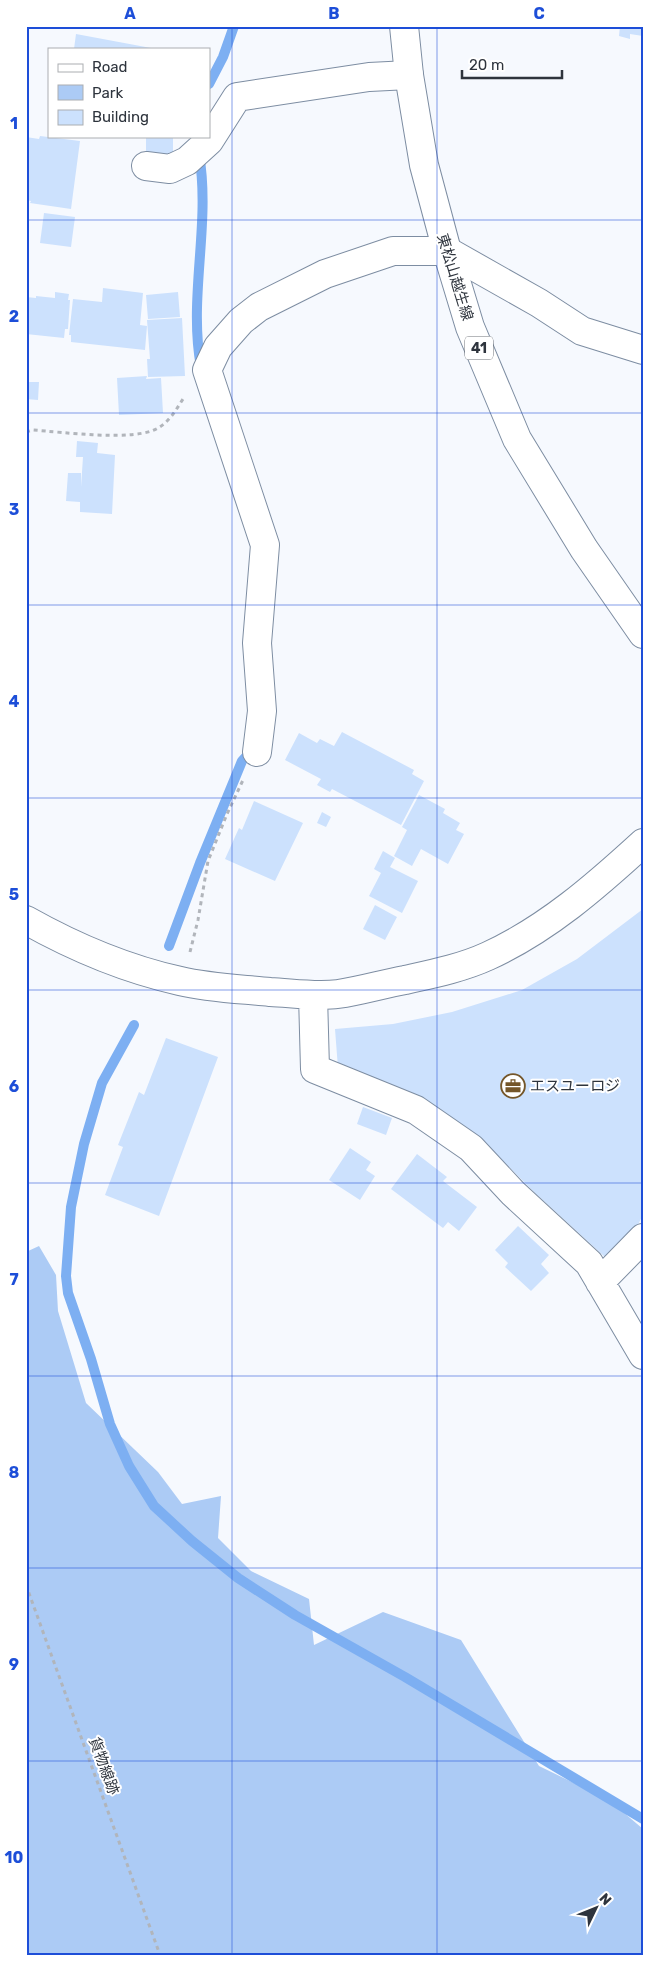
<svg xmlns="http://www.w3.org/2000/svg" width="669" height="1981" font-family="Rubik,'Noto Sans JP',sans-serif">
<rect width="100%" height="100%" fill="#f6f9fe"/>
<path fill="#accbf5" d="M39,1246L56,1275L58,1311L86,1403L158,1472L182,1504L221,1496L218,1538L251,1571L309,1599L314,1645L383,1612L461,1640L539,1766L609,1800L643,1829V1955H26V1252Z"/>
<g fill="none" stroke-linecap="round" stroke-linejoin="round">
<path stroke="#7daff2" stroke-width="10" d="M209,84L223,57L234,26
M199,154C211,224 188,297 201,367
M169,946L200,863L242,761L251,751V748
M134,1025L102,1083L84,1144L71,1207L66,1276L68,1293L91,1359L110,1424L129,1466L154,1506L192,1541L238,1578L295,1615L405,1677L643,1819"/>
</g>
<path fill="#cce1fd" d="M620,26H643V36L630,34V39L619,36Z
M76,34L151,48V49H74Z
M40,136L80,141L71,209L30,203L31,201L26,200V137L39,139Z
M146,136H173V157L146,156Z
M44,213L75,217L71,247L40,243Z
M103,288L143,293L140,325L147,326L145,350L71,342V335H69L73,299L102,302Z
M55,292L69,294L68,300H70L68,329H65L64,338L26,334V297L36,298V296L55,298Z
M178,292L180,317L148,319L146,295Z
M182,318L185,376L148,377L147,359H150L147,320Z
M147,376L146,379L161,378L163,413L119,415L117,378Z
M26,382H39L38,400L26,399Z
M77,441L98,443L97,453L115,455L112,514L80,512V502L66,501L68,473H81V487L83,457H76Z
M342,732L414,770L412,774L424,781L401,825L332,789L330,792L317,785L321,779L285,760L299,733L317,743L320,739L334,746Z
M419,795L445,809L443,813L460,823L456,830L464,834L448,864L421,849L412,866L394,856L407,830L402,827Z
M254,801L303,823L275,881L225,859L239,828L242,830Z
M322,812L331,817L326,827L317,823Z
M383,851L395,858L390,867L418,881L402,913L369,896L381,873L374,869Z
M375,905L397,917L385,940L363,929Z
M643,909V1215L621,1257L606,1258L534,1192L477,1135L423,1099L338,1068L335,1029L393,1024L452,1012L522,990L577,959Z
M166,1038L218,1057L159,1216L105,1195L123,1147L118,1145L139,1092L144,1095Z
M363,1107L392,1118L386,1135L357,1124Z
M350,1148L371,1162L366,1170L375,1176L360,1200L329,1180Z
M417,1154L447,1177L443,1181L477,1207L459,1231L448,1222L443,1228L391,1189Z
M518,1226L549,1255L541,1264L549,1273L531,1291L505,1267L508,1263L495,1250Z"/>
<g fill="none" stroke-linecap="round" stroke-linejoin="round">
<g stroke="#7d8da2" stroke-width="30">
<path id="minor" d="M146,166L170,169L187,161L209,141L237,97L369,77L409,75
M257,752L262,711L257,643L265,545L207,370L218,347L241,321L259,307L325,274L393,251H447L539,303L582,331L643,350
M26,920C74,947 126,969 180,981C209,988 241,989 270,992C292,993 316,997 338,994C360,991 383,984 405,980C432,974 462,968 488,956C547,929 596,886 643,843
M313,995L315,1069L416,1110L471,1148L513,1193L589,1263L643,1355
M600,1282L643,1238"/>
</g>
<g stroke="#7d8da2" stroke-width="30">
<path id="major" d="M404,26L409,75L424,165L447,251L470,327L517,439L584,549L643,634"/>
</g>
<path stroke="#b1b5bb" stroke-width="3" stroke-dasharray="4 4" stroke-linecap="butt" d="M26,432L33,430C62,432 135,442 158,428C169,422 176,410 183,399
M190,952L198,920L208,861L227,814L244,778
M26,1585L160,1955"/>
<use href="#minor" stroke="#fff" stroke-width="28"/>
<use href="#major" stroke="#fff" stroke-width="28"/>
</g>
<path fill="none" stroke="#1d4ed8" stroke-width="1" stroke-opacity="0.55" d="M232,26V1955M437,26V1955M26,220H643M26,413H643M26,605H643M26,798H643M26,990H643M26,1183H643M26,1376H643M26,1568H643M26,1761H643"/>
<defs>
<g id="office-ring" transform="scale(1.25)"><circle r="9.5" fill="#fff" stroke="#74562a" stroke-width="1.5"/><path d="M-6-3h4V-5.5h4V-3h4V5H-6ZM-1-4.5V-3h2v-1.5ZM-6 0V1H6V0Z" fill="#74562a"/></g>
</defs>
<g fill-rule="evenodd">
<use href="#office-ring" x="513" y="1086"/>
</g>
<g text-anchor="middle" stroke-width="4" stroke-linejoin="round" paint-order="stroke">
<rect fill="#fff" stroke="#6d7177" stroke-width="1" x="465" y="336.5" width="28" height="23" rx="4"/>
<g font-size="14" font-weight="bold" fill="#2e343d">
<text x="479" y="353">41</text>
</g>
<g font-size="15" fill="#2e343d" stroke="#fff">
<text transform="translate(455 277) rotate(73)" y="5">東松山越生線</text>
<text transform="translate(104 1766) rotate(70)" y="5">貨物線跡</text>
</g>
<g font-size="15" fill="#2e343d" stroke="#fff" text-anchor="start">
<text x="530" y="1091">エスユーロジ</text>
</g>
</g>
<rect width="669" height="1981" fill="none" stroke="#ffffff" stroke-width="55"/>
<rect x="48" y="48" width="162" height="90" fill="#ffffff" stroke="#abaeb1"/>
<rect x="58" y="64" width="25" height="8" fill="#ffffff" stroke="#abaeb1"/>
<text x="92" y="72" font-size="15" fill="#2e343d">Road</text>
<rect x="58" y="85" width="25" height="15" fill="#accbf5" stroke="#abaeb1"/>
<text x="92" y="98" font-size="15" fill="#2e343d">Park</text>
<rect x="58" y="110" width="25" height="15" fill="#cce1fd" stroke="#abaeb1"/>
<text x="92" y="122" font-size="15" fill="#2e343d">Building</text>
<g transform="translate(596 1908) rotate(47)" stroke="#ffffff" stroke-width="4" paint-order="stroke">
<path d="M0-4L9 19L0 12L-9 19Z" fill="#2e343d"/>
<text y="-8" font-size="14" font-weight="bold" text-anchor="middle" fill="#2e343d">N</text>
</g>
<path d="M462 70v8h100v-8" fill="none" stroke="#2e343d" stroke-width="2.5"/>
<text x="469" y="70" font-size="15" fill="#2e343d" stroke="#ffffff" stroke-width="4" paint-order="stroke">20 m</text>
<rect x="28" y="28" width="614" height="1926" fill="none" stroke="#1d4ed8" stroke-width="2"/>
<g font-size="16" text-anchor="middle" font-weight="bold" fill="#1d4ed8">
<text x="130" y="19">A</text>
<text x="334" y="19">B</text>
<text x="539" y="19">C</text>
<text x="14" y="129">1</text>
<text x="14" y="322">2</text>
<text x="14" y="515">3</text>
<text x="14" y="707">4</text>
<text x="14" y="900">5</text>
<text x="14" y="1092">6</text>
<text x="14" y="1285">7</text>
<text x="14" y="1478">8</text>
<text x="14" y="1670">9</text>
<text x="14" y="1863">10</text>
</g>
</svg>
